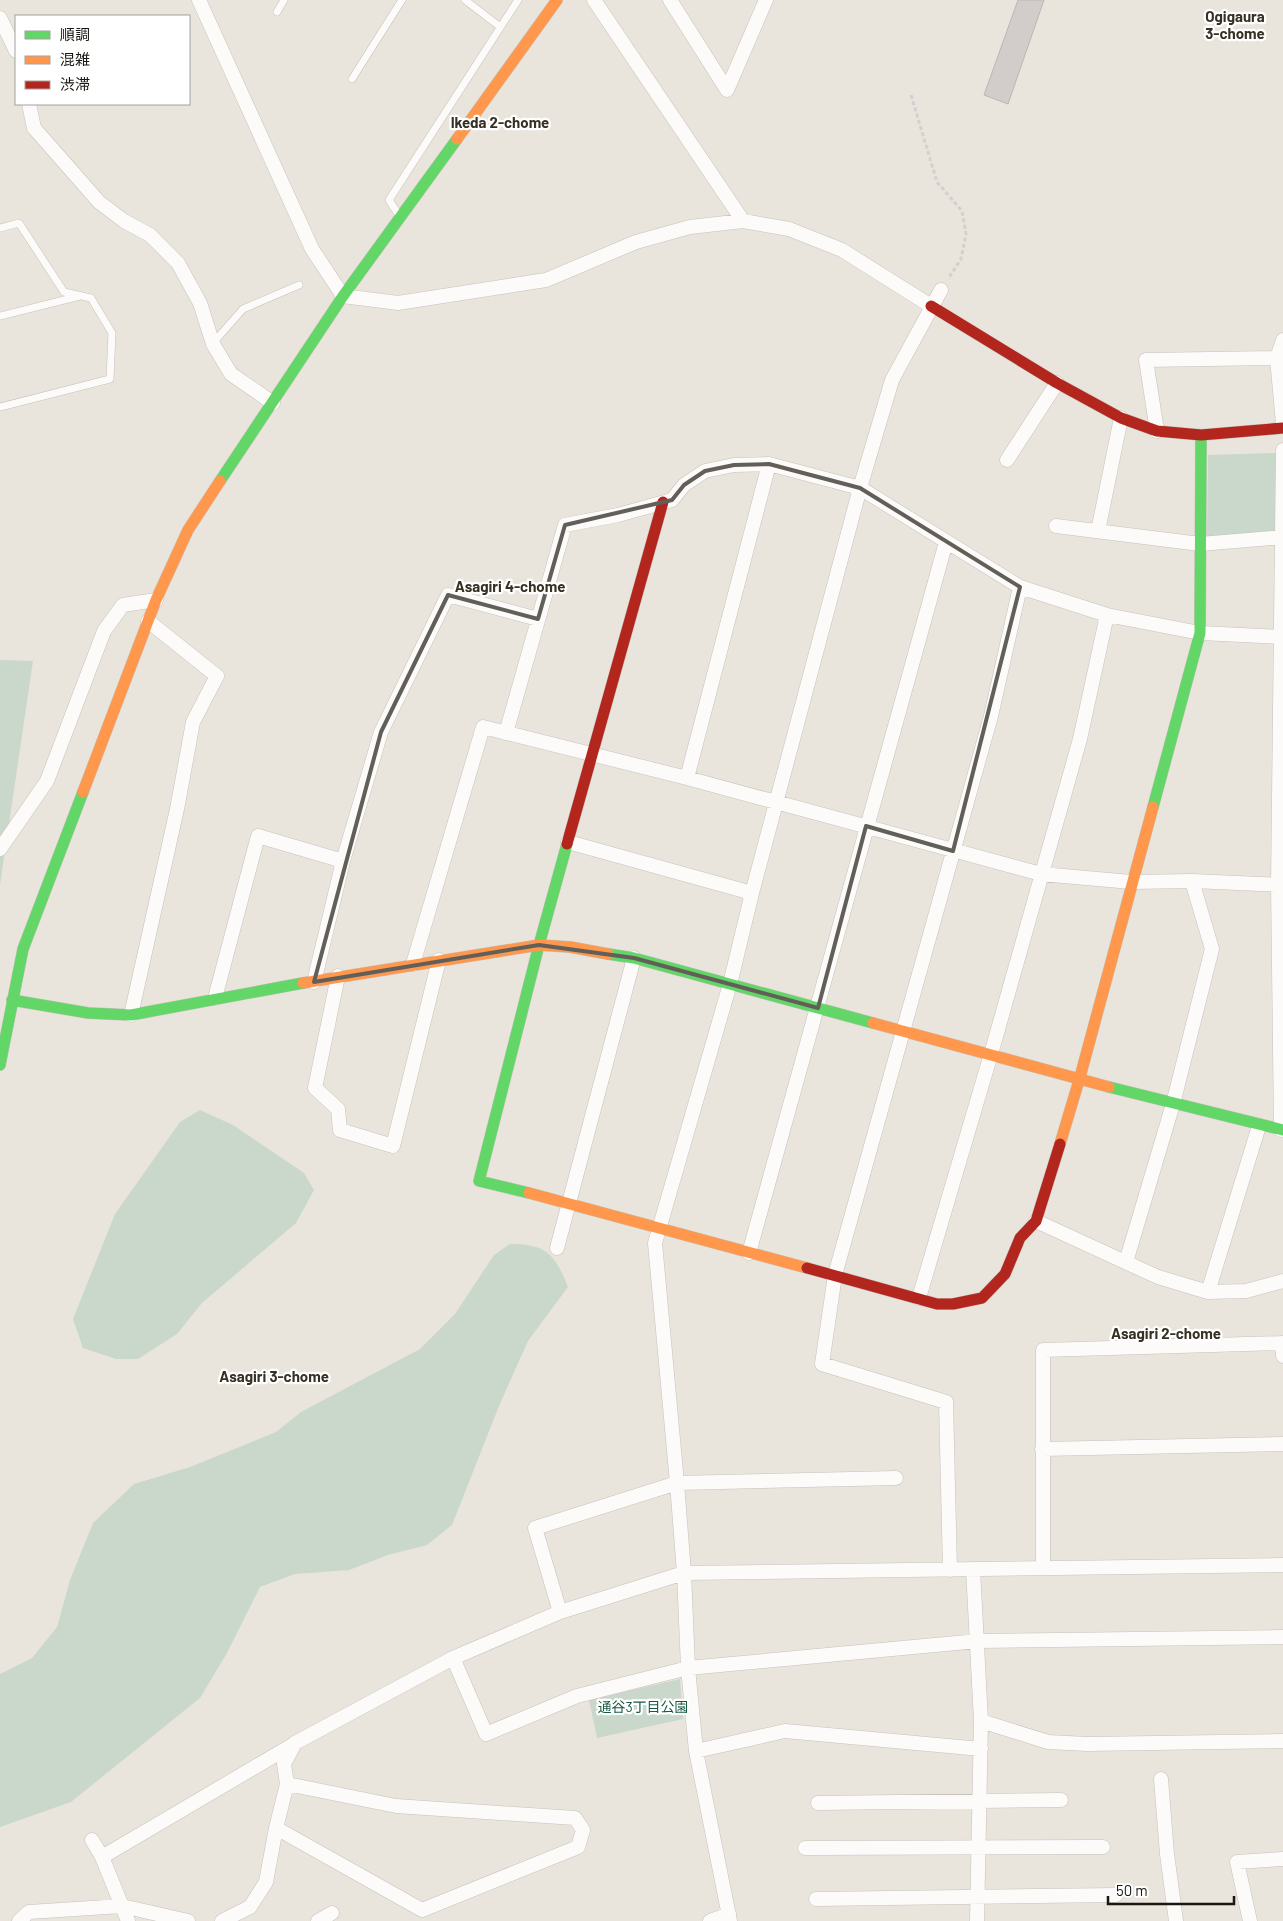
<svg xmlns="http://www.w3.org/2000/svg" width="1283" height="1921" font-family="Barlow,'Noto Sans JP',sans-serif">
<rect width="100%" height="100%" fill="#e9e5dc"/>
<path fill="#cad8cc" d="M1276,453V533L1207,537L1208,455Z
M0,660L33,661L0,885Z
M200,1110L233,1125L304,1173L314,1190L296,1223L202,1303L177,1334L138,1359H116L83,1348L73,1319L115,1214L180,1122Z
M510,1244C546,1244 555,1254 568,1287L528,1341L499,1406L452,1525L427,1545L388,1555L349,1570L295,1574L260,1587L227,1653L200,1698L71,1802L0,1827V1674L32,1658L57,1627L70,1580L93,1523L134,1484L190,1467L276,1432L301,1412L420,1349L455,1314L494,1255Z
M680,1679L683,1719L597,1738L589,1700Z"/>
<path fill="#d2cdcb" stroke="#bbb6b4" d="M1018,0H1044L1008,104L984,95Z"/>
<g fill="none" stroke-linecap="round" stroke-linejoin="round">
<g stroke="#c6c2bb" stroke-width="8">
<path id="lane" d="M465,0L499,26
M277,12L284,0
M352,79L402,0
M398,214L389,200L518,0
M0,228L19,223L64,292L91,298L112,333L110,379L0,407
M0,316L80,296
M213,343L243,309L299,285"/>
</g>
<g stroke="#c6c2bb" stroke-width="15">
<path id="street" d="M199,0L312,249L343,296L398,303L546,280L636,242L690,227L743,221L789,229L842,250L931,306
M594,0L743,221
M670,0L727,90L766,0
M0,18L16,51
M29,104L34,128L99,202L124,221L150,235L178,263L200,303L213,344L231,374L273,403
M1277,358L1283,424
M1157,431L1146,360L1277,358L1283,340
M1007,460L1057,383
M1056,526L1200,544L1283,537
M1098,531L1121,418
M506,733L565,525L618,515L672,500L684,485L705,471L734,465L769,464L860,488L1020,587L1107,615L1200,633L1283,637
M687,778L769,464
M568,842L752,893
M0,849L47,781L104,631L123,605L156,600
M413,964L483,727L687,778L1041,874L1131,882L1192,881L1283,885
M338,976L315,1088L338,1109L340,1130L393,1146L439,960
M314,982L343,861L381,732L448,595L538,619
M215,998L258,836L343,861
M131,1015L177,809L193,722L217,676L148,621
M1281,1130L1278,885L1283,450
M1036,1221L1158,1277L1208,1292L1246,1291L1283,1281
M557,1248L634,958
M749,1253L946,542
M1126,1262L1173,1104L1212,949L1192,881
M1208,1292L1259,1126
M919,1298L991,1054L1080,739L1107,615
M1282,1343L1283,1356
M1042,1449L1283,1444
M1043,1567V1350L1283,1343
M973,1569L981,1721L977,1921
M950,1570L946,1402L822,1364L835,1275L991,716L1020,587
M560,1612L535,1528L677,1483L896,1478
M453,1658L486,1734L577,1696L688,1668L978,1641L1283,1637
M981,1721L1048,1742L1087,1744L1283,1741
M696,1751L785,1731L981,1749
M1161,1779L1167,1854L1176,1921
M818,1803L1061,1800
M276,1828L422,1910L578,1847L583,1830L575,1818L396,1806L287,1784
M92,1840L102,1857L128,1921
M805,1848L1103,1847
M102,1857L294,1744
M816,1899L1116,1895
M19,1921L29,1912L122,1906L188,1921
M222,1921L250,1907L266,1882L276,1828L287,1784L284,1764L295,1743L453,1658L560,1612L684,1573L1283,1565
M318,1921L332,1913
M710,1921L729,1914
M730,1921L696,1751L688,1668L684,1573L677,1483L655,1243L730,984L752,893L860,488L892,380L941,290
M1250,1921L1237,1862L1283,1859"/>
</g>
<g stroke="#c6c2bb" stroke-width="12">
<path id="fast" d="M220,481L343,296L457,139
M1153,807L1200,633L1201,435
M608,954L634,958L873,1023
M12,1000L88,1013L131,1015L303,983
M0,1065L23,949L83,792
M1109,1087L1283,1130
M529,1193L479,1181L539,945L567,844"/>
</g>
<g stroke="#c6c2bb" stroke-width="12">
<path id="slow" d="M457,139L557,0
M83,792L156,600L188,530L220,481
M303,983L539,945L570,947L608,954
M873,1023L1109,1087
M1060,1144L1080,1077L1153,807
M529,1193L807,1268"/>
</g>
<g stroke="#c6c2bb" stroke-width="12">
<path id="jam" d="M931,306L1057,383L1121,418L1157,431L1201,435L1283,428
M567,844L663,502
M807,1268L937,1304H953L982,1298L1005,1274L1020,1238L1036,1221L1060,1144"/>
</g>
<path stroke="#d3d1cf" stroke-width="3" stroke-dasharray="4 2.5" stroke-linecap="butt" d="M911,95L937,182L962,211L966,234L961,259L948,279"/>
<use href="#lane" stroke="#fcfbfa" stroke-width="7"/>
<use href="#street" stroke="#fcfbfa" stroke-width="14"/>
<use href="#fast" stroke="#63d668" stroke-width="11"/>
<use href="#slow" stroke="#ff974d" stroke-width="11"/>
<use href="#jam" stroke="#b3261e" stroke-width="11"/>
</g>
<path fill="none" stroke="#625f59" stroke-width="4" stroke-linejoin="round" d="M769,464L860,488L1020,587L953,851L866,826L818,1008L634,958L539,945L314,982L381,732L448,595L538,619L565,525L672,500L684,485L705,471L734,465Z"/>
<g text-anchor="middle" stroke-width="4.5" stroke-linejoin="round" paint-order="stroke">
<g font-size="14" fill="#175a40" stroke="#fff">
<text x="643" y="1712">通谷3丁目公園</text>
</g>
<g font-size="15" font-weight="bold" fill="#373024" stroke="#fff">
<text x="1235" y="22">Ogigaura<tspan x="1235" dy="17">3-chome</tspan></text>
<text x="500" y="128">Ikeda 2-chome</text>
<text x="510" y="592">Asagiri 4-chome</text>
<text x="1166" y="1339">Asagiri 2-chome</text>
<text x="274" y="1382">Asagiri 3-chome</text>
</g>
</g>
<rect x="15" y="15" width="175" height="90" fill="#ffffff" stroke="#a3a2a0"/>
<rect x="25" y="31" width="25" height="8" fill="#63d668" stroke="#a3a2a0"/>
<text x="60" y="40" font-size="15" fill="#1a1712">順調</text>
<rect x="25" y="56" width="25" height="8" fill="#ff974d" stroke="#a3a2a0"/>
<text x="60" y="65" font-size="15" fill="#1a1712">混雑</text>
<rect x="25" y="81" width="25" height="8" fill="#b3261e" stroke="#a3a2a0"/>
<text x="60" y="90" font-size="15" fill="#1a1712">渋滞</text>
<path d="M1108 1896v8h126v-8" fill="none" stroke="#1a1712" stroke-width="2.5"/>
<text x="1116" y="1896" font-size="15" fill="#1a1712" stroke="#ffffff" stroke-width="4" paint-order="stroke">50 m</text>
</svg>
